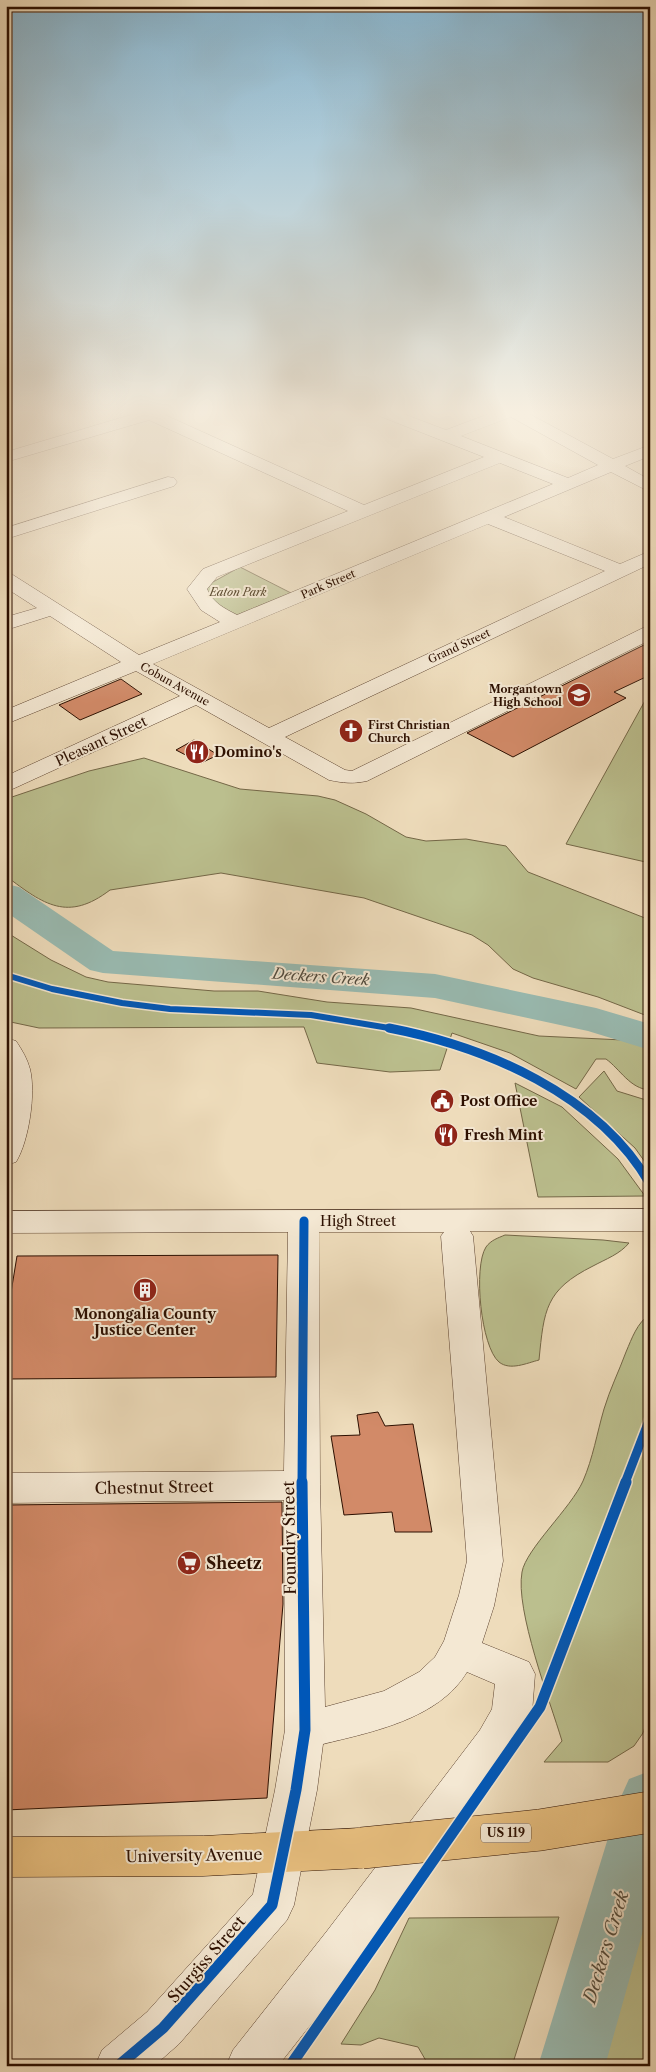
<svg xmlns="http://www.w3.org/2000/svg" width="656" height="2072" font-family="'Libre Caslon Text',serif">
<rect width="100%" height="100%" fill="#eedcbb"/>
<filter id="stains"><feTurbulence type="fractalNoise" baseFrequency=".004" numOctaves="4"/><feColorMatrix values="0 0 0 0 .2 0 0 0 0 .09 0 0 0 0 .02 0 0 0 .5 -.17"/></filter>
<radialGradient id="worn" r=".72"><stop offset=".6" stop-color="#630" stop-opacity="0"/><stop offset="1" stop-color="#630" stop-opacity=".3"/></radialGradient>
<path fill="#bbbf8e" stroke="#746747" d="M240,567L291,593L237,615C225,609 210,604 207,589L213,582Z
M650,696V863L566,844L647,697Z
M144,758L240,789L318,796L335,800L366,814L406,837L426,841L466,839L506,846L528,872L650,920V1017L598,997L533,978L513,969L488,945L472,935L364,898L221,873L110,890C68,922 44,905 6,876V799L89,771Z
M6,932L51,960L86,977L108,982L214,991H258L327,1002L411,1008L539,1036L623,1040L650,1046V1090C630,1089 620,1069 606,1059H596L576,1089L510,1053L452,1033L440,1070L390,1072L317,1063L304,1027L39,1028L6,1021Z
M604,1071L617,1091L646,1100L650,1098V1169L635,1148L579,1097Z
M515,1083L562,1107L618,1159L645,1196L538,1197Z
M505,1235L603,1240L629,1243C620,1254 606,1259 593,1266C545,1290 544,1310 539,1360C527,1363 510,1371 499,1362C481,1347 473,1267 486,1247C491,1240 498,1238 505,1235Z
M650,1314V1711L643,1733L634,1746L608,1762H544L562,1741C550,1701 515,1610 522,1572C526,1549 571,1508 583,1481C593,1458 597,1433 604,1409C610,1389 619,1371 626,1352C632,1338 637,1323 650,1314Z
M650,1899V2066H597L628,1938L641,1904Z
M559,1917L512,2066H429L418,2047L379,2038L361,2045L341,2044L375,1990L409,1918Z"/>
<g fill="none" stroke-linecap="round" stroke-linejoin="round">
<path fill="#99bbb2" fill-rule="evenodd" d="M6,884L19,887L113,951L435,974L596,1008L650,1024V1050L588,1031L435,998L103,973L90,970L6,912Z
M650,1771V1906L605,2066H538L620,1799L629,1779Z"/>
</g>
<path fill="#d28a68" stroke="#2c0f00" d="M650,642V675L614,692L626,698L513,757L467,733Z
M121,679L142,694L80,720L59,705Z
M194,740L218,755L201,763L176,750Z
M278,1255L276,1377L6,1379V1323L17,1256Z
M378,1412L385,1426L413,1424L432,1532H395L392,1512L344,1515L331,1436L360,1435L357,1415Z
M282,1502L283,1604L267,1798L6,1810V1505Z"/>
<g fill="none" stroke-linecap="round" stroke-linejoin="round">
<g stroke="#5c422f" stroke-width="1">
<path id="minor" d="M172,410L165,415L364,505L484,457L372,413L370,410H393L446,430L499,410H522L613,459L650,445V456L625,466L650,480V492L611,472L504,517L620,564L650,551V564L285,737L345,770L352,771L643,628L650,626V640L367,781C352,784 344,783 329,780L196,705L6,792V776L180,696L136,671L6,724V710L121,662L50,616L6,630V617L37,608L6,588V573L13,575L139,655L220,622L201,610L187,589L203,569L348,511L149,420L6,462V452L144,411ZM511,417L598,465L568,478L461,436ZM500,463L553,484L237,615C224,608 213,603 207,589L217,577ZM488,524L605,571L269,728L153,664Z
M168,477L174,478L177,482L174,486L6,539V528Z
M6,1038L16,1041C22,1050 27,1058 30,1069C36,1093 29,1141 16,1162L6,1165Z
M650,1209V1231H470L473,1236L503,1561L494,1606L482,1643L529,1662L535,1674L532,1713L508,1756L359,1963L278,2066H226L233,2050L327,1931L480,1730L492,1709L495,1684L467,1672C439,1719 372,1732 323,1744L317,1790L294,1905L287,1920L179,2044L154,2066H95L102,2050L147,2012L253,1894L275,1790L285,1730L284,1500L6,1503V1473L284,1471L288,1232L6,1233V1211ZM319,1232H444L441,1236L467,1561L459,1595L444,1641L435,1657L419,1672L384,1691L325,1707L320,1485Z"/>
</g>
<g stroke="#2c0f00" stroke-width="1">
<path id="major" d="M362,1828L377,1834L383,1848L377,1862L362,1868L203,1876L6,1877V1837L203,1836Z"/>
</g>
<use href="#minor" fill="#f4e8d3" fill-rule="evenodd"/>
<use href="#major" fill="#e7be7e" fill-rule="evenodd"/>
<g stroke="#2c0f00" stroke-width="42" stroke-linecap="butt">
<path id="major-bridge" d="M362,1848L540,1830L650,1812"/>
</g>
<use href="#major-bridge" stroke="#e7be7e" stroke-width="41"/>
<g stroke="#f4e8d3" stroke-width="9">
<path id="cycleway-far2" d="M6,975L52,989L122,1003L170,1009L311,1015L395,1029"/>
</g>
<g stroke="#f4e8d3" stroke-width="12">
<path id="cycleway-far1" d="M389,1028C487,1047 598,1094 650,1184
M302,1483L304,1221
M625,1483L650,1418"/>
</g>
<g stroke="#f4e8d3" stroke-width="14">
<path id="cycleway" d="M118,2066L163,2028L272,1905L296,1790L305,1730L302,1482
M290,2066L540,1707L626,1482"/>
</g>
<use href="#cycleway-far2" stroke="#0057b8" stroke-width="6"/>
<use href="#cycleway-far1" stroke="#0057b8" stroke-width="9"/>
<use href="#cycleway" stroke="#0057b8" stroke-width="11"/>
</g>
<linearGradient id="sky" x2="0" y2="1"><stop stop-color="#88b7d2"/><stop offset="0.59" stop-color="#f7efe0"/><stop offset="1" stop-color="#f7efe0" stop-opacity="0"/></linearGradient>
<rect width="656" height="700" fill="url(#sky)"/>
<defs>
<g id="school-disc" transform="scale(1.25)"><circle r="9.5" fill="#8f2418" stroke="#f4e8d3"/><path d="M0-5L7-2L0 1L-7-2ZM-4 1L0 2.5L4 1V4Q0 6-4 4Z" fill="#fff"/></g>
<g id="church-disc" transform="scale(1.25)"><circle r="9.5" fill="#8f2418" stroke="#f4e8d3"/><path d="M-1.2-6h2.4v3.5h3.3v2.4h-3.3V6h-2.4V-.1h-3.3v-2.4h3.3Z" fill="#fff"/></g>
<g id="restaurant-disc" transform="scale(1.25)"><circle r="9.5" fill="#8f2418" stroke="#f4e8d3"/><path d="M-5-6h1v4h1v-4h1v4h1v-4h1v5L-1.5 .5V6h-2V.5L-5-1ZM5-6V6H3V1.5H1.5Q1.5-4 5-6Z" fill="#fff"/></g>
<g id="civic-disc" transform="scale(1.25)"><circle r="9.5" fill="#8f2418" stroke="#f4e8d3"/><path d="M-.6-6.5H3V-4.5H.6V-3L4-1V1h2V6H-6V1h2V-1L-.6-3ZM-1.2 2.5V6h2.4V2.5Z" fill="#fff"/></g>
<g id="building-disc" transform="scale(1.25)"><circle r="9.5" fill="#8f2418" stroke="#f4e8d3"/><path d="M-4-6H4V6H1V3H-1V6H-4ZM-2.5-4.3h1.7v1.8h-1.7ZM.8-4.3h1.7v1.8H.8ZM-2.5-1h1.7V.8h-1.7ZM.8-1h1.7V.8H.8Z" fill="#fff"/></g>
<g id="supermarket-disc" transform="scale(1.25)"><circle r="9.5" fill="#8f2418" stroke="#f4e8d3"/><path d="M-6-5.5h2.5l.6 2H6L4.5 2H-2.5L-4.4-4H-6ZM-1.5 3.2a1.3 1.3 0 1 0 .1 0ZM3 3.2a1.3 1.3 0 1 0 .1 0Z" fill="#fff"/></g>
</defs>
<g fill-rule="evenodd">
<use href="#school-disc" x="579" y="695"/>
<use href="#church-disc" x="351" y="731"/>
<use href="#restaurant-disc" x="197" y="752"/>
<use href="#civic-disc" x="442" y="1101"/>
<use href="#restaurant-disc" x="446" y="1135"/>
<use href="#building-disc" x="145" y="1290"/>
<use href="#supermarket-disc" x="189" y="1563"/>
</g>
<g text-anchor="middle" stroke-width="4" stroke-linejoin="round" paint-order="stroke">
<g font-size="11" fill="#2c0f00" stroke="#f4e8d3">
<text transform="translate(328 584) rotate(-23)" y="4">Park Street</text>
<text transform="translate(459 646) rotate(-25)" y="4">Grand Street</text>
<text transform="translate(175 684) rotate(29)" y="4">Cobun Avenue</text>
</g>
<g font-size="11" font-style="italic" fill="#5e4d32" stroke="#f4e8d3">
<text x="238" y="596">Eaton Park</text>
</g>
<g font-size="11" font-weight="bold" fill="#2c0f00" stroke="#f4e8d3" text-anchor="end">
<text x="562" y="693">Morgantown<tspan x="562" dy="13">High School</tspan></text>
<text x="368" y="729" text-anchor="start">First Christian<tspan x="368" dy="13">Church</tspan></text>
</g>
<rect fill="#f4e8d3" stroke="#68503f" stroke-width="1" x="481" y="1823.5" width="50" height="19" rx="4"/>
<g font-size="12" font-weight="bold" fill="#2c0f00">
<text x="506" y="1837">US 119</text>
</g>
<g font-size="14" fill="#2c0f00" stroke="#f4e8d3">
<text transform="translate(101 741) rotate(-25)" y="5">Pleasant Street</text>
<text x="358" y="1226">High Street</text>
</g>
<g font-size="14" font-weight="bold" fill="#2c0f00" stroke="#f4e8d3" text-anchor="start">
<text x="214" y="757">Domino's</text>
<text x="460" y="1106">Post Office</text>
<text x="464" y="1140">Fresh Mint</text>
<text x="145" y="1319" text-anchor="middle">Monongalia County<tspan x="145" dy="16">Justice Center</tspan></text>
</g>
<g font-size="15" font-style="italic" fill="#524b3e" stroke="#f4e8d3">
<text transform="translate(321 977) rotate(4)" y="5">Deckers Creek</text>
</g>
<g font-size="16" fill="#2c0f00" stroke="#f4e8d3">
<text transform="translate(154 1487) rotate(-1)" y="6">Chestnut Street</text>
<text transform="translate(289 1538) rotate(-91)" y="6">Foundry Street</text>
<text transform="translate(194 1855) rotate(-1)" y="6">University Avenue</text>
<text transform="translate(206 1959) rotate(-49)" y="6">Sturgiss Street</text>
</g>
<g font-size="16" font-weight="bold" fill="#2c0f00" stroke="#f4e8d3" text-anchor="start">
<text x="206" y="1569">Sheetz</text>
</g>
<g font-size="18" font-style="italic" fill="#524b3e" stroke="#f4e8d3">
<text transform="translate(606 1947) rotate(-73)" y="6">Deckers Creek</text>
</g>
</g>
<rect width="656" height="2072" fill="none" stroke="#eedcbb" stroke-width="25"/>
<rect x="8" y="8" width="641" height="2057" fill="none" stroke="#2c0f00" stroke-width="2.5"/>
<rect x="12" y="12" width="631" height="2047" fill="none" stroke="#2c0f00"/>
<rect width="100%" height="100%" filter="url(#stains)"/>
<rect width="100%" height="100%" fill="url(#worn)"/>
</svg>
